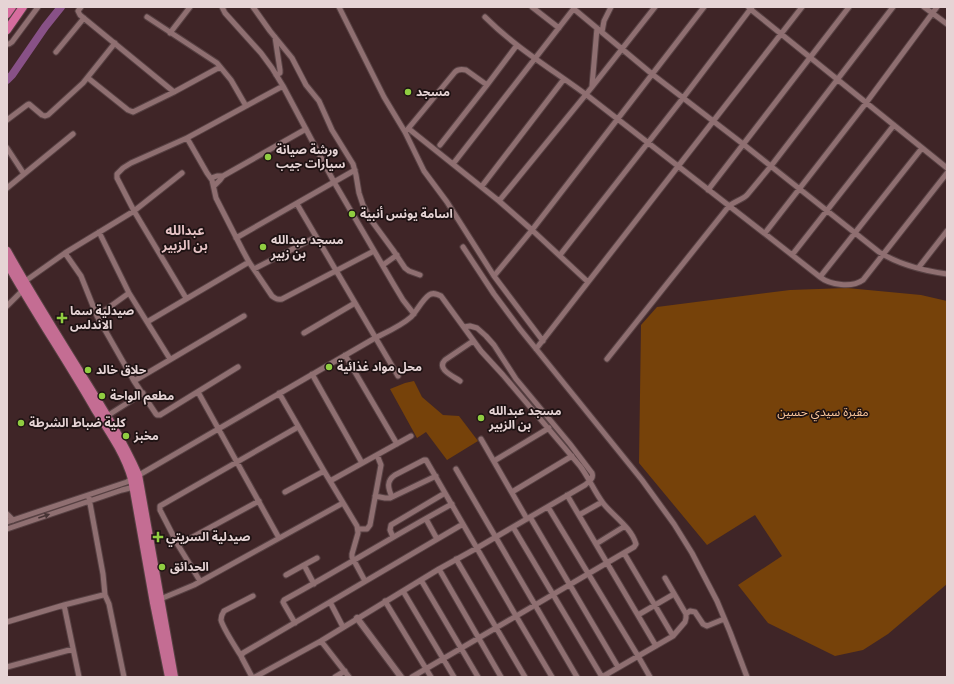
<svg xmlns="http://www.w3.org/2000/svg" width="954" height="684" font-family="Figtree,'Noto Sans Arabic',sans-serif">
<rect width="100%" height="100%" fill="#3f2527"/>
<path fill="#76420a" d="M847,288L921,295L947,301V584L888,634L863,650L835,656L768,623L738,585L782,556L755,515L707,545L639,463L641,325L657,307L790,290Z
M414,381L422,397L443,415L459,416L478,441L447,460L426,432L417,438L390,389L405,383Z"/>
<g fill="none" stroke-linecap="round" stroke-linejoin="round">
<path stroke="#885187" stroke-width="8" d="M7,80L12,75L45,27L61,7"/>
<g stroke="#574143" stroke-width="7">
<path id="minor" d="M81,7L78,11L80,15L174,92
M222,7L225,13L261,53L272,68L283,86L334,182L394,285L403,300L414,314
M253,7L270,31L292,58L306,85L319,101L332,130L353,164L356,175L359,193L363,205L371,220L393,250L405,268L409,271L420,275
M339,7L384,97L405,132L424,171L447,202L494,276L543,341
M532,7L559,28
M924,7L947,24
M749,8L947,168
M574,9L652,74L743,144L879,252C898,264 925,271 947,274
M147,17L217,63L231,80L246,106
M485,17C516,48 553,70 588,96C665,156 743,216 820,277C830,285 852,288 863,280L947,173
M602,32L604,21L611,7
M170,33L190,7
M275,37L280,70V73L276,75
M7,44H9L12,42L38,7
M56,52L84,18
M88,78L128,110L133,112L174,92L220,67
M592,86L597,28
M7,120L27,105L29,104L42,115L45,116L48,115L83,83L115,43
M409,129L499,201L532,230L588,282
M407,130L455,72C458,69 461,69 466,70L487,85
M187,138L207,173L212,180L216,198L243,251L249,262L272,296C276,299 278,300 282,299L374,251
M440,145L487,85L517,45
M7,148L24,174
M453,164L575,7
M211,178L217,176H223L306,129
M214,186L220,180L223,176
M482,186L564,79
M7,188L73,134
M708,190L849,7
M499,201L592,87L655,7
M297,204L398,376
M99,232L129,293L170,359
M765,233L866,103L937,7
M236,238L355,170
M463,247L494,294L520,329L642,480L674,524L692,553L717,601L730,632L747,677
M65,253L81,276L97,316L134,381L156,414L157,415H160L238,367
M560,255L683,98L752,7
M792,255L894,125
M383,265L397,255
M919,267L947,231
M254,269L316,237
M494,276L532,230L704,7
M820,277L922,148
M24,282L65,253L134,211L182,173
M186,298L134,211L117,178V174L123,168L131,163L187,138L283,86
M7,306L23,290
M97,316L129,293
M147,322L249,262
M304,333L355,303
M536,349L802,7
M345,355L397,444
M607,359L729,206C735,201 742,200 747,195L771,166L893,7
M312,374L362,463
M134,381L244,316
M460,381C453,376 436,369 445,360L473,341
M198,392L279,538
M279,393L324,471L357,526L358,533L352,554V557L365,581
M107,416L143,393
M481,439L527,519
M494,461L549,428
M456,469L577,677
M330,481L411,436
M285,492L324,471
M512,492L572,456
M567,495L656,646
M375,496L385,498H390L436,476
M392,497C388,488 386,481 395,475L424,460H426L516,616L552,677
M89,498L103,574L105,595
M548,507L638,656L650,677
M7,514L13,520
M579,515L602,502
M530,517L618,667
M426,519L437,539
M7,522L127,482L375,338C387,332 401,326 411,317C417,311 422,300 429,295C433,292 437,294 441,296L481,351L503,375L580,466C589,478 594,491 603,503C613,516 631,527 636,544L634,547L412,677
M513,527L602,677
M7,529L122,490L134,487
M358,529H367L370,525L381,465L377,455
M393,537L390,530L391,525L445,493
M596,544L625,526
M178,545L259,501
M624,553L673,636
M456,559L525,677
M439,569L501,677
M286,575L304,565
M421,580L478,677
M200,581L178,545L160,510V506L298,427
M314,584L304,565L317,558
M403,591L454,677
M158,600L194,585L343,503
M385,601L431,677
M330,602L343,627
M64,605L79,677
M686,614L690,611L695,612L703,624L707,626L724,619
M638,615L674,594
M7,622L64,605L103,595H105L109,604L124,677
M295,623L284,604L283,602L284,600C341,569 395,535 452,504
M321,641L349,677
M241,656C236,648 223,628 221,620C221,616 222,614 224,611L253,596
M7,667L73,649
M252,677L242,658L241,656L243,653L463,524
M255,677L321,641L439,569L477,548L585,485C589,481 594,479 592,473L570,444L516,379L494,345L486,336L477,328L470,326L464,327
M335,677L345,671
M602,677L673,636L685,622L686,618V614L665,578"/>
</g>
<g stroke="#574143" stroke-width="8">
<path id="tertiary" d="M357,618L401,677"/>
</g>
<g stroke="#574143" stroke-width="10">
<path id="primary" d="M7,251C31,294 57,335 83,377C103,409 123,441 138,475L174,677
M7,263C35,313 67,360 95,409C109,431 125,454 132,479L154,603L169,677"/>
</g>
<g stroke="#574143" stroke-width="10">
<path id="trunk" d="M7,14L12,7
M7,30L23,7"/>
</g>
<use href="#minor" stroke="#8f6f71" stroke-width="5"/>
<use href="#tertiary" stroke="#8f6f71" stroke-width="6"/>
<use href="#primary" stroke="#c46d93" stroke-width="8"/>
<use href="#trunk" stroke="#d66c9e" stroke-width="8"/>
</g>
<defs><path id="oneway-solid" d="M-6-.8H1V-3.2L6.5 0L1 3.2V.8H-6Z"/></defs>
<use fill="#463334" href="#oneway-solid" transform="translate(44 516) rotate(-19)"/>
<g fill="#90cd41" stroke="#1e1213" stroke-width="1.5">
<circle cx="408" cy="92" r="4"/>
<circle cx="268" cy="157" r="4"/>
<circle cx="352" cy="214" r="4"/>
<circle cx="263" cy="247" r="4"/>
<path d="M60 312h4v4h4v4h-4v4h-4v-4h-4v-4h4z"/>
<circle cx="329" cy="367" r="4"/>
<circle cx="88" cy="370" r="4"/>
<circle cx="102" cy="396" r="4"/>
<circle cx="481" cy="418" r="4"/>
<circle cx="21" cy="423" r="4"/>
<circle cx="126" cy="436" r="4"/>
<path d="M156 531h4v4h4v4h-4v4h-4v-4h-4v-4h4z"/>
<circle cx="162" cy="567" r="4"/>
</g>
<g text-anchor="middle" stroke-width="3.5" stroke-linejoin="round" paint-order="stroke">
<g font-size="12" font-weight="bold" fill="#e6d4d5" stroke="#1e1213" text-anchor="start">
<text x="416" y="96">مسجد</text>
<text x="276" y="154">ورشة صيانة<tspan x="276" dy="14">سيارات جيب</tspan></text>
<text x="360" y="218">اسامة يونس أنبية</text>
<text x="271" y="244">مسجد عبدالله<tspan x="271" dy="14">بن زبير</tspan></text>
<text x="70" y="315">صيدلية سما<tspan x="70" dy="14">الاندلس</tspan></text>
<text x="337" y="371">محل مواد غذائية</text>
<text x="96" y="374">حلاق خالد</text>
<text x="110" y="400">مطعم الواحة</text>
<text x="489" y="415">مسجد عبدالله<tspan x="489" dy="14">بن الزبير</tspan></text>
<text x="29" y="427">كلية ضباط الشرطة</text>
<text x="134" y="440">مخبز</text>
<text x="166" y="541">صيدلية السريتي</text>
<text x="170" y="571">الحدائق</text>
</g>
<g font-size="12" fill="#fac69b" stroke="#1e1213">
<text x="823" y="416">مقبرة سيدي حسين</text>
</g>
<g font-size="13" font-weight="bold" fill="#e5c2c4" stroke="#1e1213">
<text x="185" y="235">عبدالله<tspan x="185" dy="15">بن الزبير</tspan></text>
</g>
</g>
<rect width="954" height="684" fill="none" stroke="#e6d4d5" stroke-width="16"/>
</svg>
